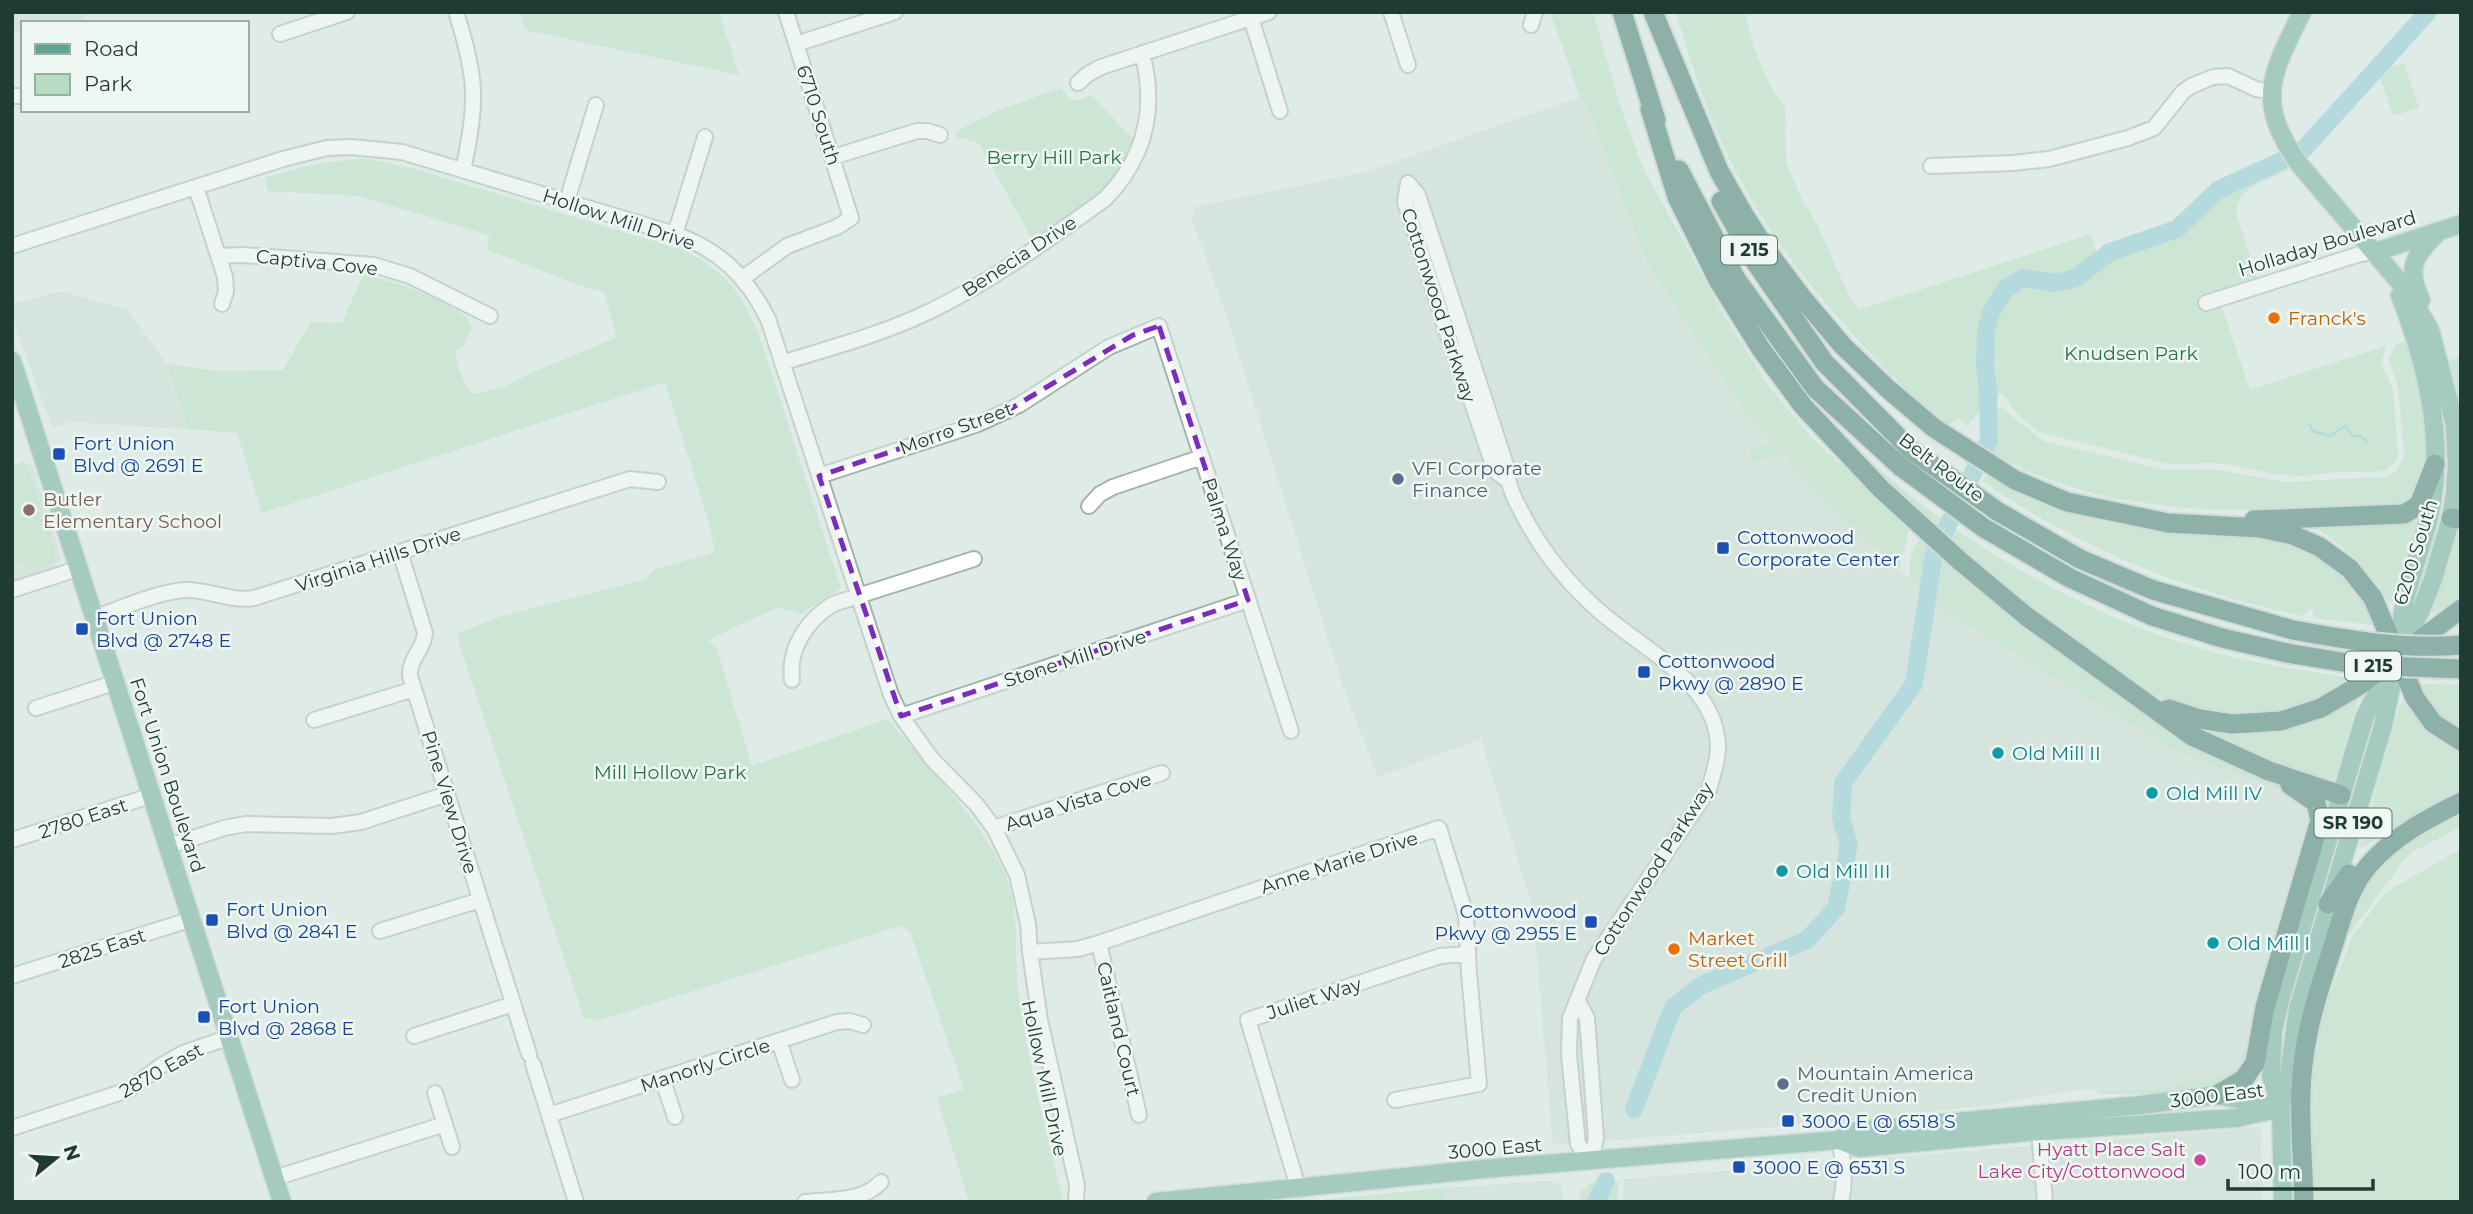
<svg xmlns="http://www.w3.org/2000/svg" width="2473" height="1214" font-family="Montserrat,sans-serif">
<rect width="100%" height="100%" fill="#dfebe6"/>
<path fill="#cddbd4" d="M12,12H83L84,23H23V33L12,30Z
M1580,97L1590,114L1647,263L1749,417L1838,515L1950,615L2179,753L2278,789L2314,815L2238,1072L2148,1090H2075L1990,1105L1846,1121L1553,1145L1533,910L1481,739L1378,777L1343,687L1227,317L1191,217L1195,207L1365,172Z
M61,291L128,310L167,364L188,429L71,422L52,428L12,317V304Z
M23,462L33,466L61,558L53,569L12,582V466Z
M2260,1127L2263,1202H1623L1624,1179Z
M1547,1181L1556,1182L1561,1186L1563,1196L1561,1202H1448L1443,1188Z"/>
<path fill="#b6ddc1" d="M520,12H719L739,75L525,30Z
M1550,12H1593L1620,106L1643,168L1722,312L1768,385L1812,438L1910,527L1899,569L1838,515L1776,447L1778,454L1754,462L1750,449L1772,442L1749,417L1647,263L1590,114L1580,97Z
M1676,12H1745L1754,49L1771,87L1785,106L1786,161L1799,194L1817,224L1849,296L1859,310L2091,234L2099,259L2110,252L2177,229L2218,190L2283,160L2289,168L2285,172L2256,184L2241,196L2236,212L2258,281L2219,298L2250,390L2386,346L2381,363L2393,389L2398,454L2394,463L2385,470L2375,472H2338L2302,476L2273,474L2238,466L2215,463L2168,464L2039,432C2031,426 2023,419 2016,412C2010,405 2008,399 2000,393L1988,401L1967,426L1959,418L1947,426C1867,356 1786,268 1736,172C1710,122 1692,67 1676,12Z
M2404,63L2419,108L2393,116L2378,71Z
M1061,88L1071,100H1081L1091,95L1136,142C1119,190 1073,214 1033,241L979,143L956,137V131L999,110Z
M369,159L411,168L683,250C727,273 744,295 761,341L841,588L801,614L778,607L708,640L717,649L752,766L888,719C925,764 985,824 1006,877C1021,915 1013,959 1019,998C1029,1067 1047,1134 1063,1202H969L937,1098L964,1089L910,931L900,926L597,1021L584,1018L456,634L499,617L647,579L653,570L715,552L709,523L665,382L262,513L237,433L188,429L167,364L218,371L283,370L311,322L342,323L363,275C393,281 439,296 463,315C468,318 470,324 472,329L464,346L455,350C456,365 463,383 473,394L503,388L527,375L617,337L604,292L576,284L488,250L489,235L359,196L268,191L265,178C303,166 328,160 369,159Z
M2409,340C2418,381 2432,426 2426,469C2424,479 2420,490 2417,500L2383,509L2221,510L2174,507L2111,498L2071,487L2027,471L1990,453L1993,441L1990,418L2001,407L2043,441L2160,469L2217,470L2284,482L2385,477L2395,472L2404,457L2398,386L2389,360L2395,345Z
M2461,356V407L2449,361Z
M1835,429C1866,458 1897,487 1932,512C2017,575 2114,625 2216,653C2262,665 2310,671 2357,679C2324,704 2279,718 2238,718C2223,718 2186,708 2171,703C2145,694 2122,673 2100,657C2005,590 1916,513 1835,429Z
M23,462L27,464L56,551L51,564L33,570L16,561L12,562V466Z
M1988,473L2122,525L2296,541L2352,579L2379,626L2314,618L2312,608L2301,616C2184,590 2081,549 1982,481Z
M2319,522H2416L2417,528L2395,602H2389C2370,569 2347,548 2315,528Z
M2461,525V595L2434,614L2430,613L2453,528Z
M1921,536L2066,656L2176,737L2298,795L2315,813L2249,1066L2233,1081L2153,1094H2097V1090H2148L2238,1072L2314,815L2278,789L2179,753L1950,615L1909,578L1911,555Z
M2414,684L2461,685V735L2447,727Z
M2357,696L2359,697L2336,776L2330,782L2267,762L2213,737L2211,734L2214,730Z
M2404,700H2407L2461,750V793L2359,849L2400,704Z
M2461,813V827L2414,851L2405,859L2343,943L2321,1017L2353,935L2386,892L2461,849V1202H2312L2309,1109L2312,1081L2308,1077L2330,971L2371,869L2413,839Z
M1613,1180L1619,1183L1617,1202H1579L1581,1188L1584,1189C1591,1179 1602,1181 1613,1180Z
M1443,1188L1448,1202H1299Z"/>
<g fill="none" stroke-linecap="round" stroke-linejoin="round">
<path stroke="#83c6d3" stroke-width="2.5" d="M2309,424L2313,431L2330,436L2345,426L2353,436H2360L2366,441"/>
<path stroke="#83c6d3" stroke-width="18" d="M2302,151L2428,12
M1634,1109L1673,1007L1700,986L1807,940L1836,908L1849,845L1841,818L1843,783L1914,684L1934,554L1989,440L1988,388L1985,368L1986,331L1991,313L2005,289L2023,278L2056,283L2076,278L2110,252L2177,229L2218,190L2283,160
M1596,1202L1606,1181"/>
<g stroke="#a2b3ad" stroke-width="18">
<path id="minor" d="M456,12C477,78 478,102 463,170
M1391,12L1408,65
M1251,18L1280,111
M1531,25L1535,12
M280,34L347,12
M796,44L895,12
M1078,83L1088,74L1101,67L1269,12
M12,96H23
M833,157L917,131H928L940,135
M1931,166L2013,163L2049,159L2128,138L2154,128L2183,92L2191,86L2213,77L2228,76L2256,89L2271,92
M1408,183L1418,195L1507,468C1507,488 1518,505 1527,522C1545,555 1570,585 1598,610C1640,648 1717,682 1718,747C1718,761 1713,775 1709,789L1594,959L1570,1018L1569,1055L1578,1144L1591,1161
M1408,183L1405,202L1449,339L1458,361L1495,471L1507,480
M196,187L225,277L226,291L222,304
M567,201L596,105
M675,234L705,137
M12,246L283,159L327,148L351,147L402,152L675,234C720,250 747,277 768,319L891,695L901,716L932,759L976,804L994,828L1017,875L1028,924L1030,952L1040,1020L1077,1185L1076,1201
M218,256L243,255L374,265L410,276L490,316
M743,278L787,246L837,227L851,218L786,12
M2206,303L2360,254L2375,252
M782,363C829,348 879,335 924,314C988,284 1048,240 1105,199C1145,158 1157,109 1142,53
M819,476L978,424L1019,405L1109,347L1159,326L1291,731
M1089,506L1100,494L1113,487L1202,457
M400,552L425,633C424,650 409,658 410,676L529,1054
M12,590L80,568
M96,617C122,608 157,592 185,590C209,589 230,602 254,598L630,479L658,482
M792,680C788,649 806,621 833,604L974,559
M36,708L117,682
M901,716L1248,600
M314,720L414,689
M994,828L1162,773
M12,840L153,795
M169,846L224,828L246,824L332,826L361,822L447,794
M380,931L480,900
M1099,943L1139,1115
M1030,952L1078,949L1099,943L1439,828L1466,915L1469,973L1479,1084L1395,1100
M12,976L192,919
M1578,1001L1587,1018L1596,1138L1591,1161
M414,1036L513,1004
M779,1041L792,1080
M533,1064L576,1202
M662,1078L675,1117
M435,1093L452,1147
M549,1115L837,1022L850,1021L863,1025
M12,1128L128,1090L162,1065L183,1053L230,1037
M2039,1132L2045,1202
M1839,1140C1844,1162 1846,1180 1841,1202
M275,1178L445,1124
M1298,1187L1248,1020L1440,956L1468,954
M805,1202C831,1199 863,1202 881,1182"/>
</g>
<g stroke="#c0c8c6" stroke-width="21">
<path id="major" d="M2375,252L2461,224
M2421,300C2405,266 2415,256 2439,231
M12,361L282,1202
M2399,643C2401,629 2402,614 2405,600C2412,572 2422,545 2429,517C2446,441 2427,366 2400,295
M2281,1108L2271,1076L2273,1030L2281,997L2365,716L2421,610L2433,579L2451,518L2455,495L2457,466L2455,425L2430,330L2408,292L2299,164C2255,101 2271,75 2302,12
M1839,1140L1859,1148L2027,1132L2236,1118L2273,1110
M1156,1202L1484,1169L1839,1140L1856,1131L2141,1105L2217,1095L2281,1108
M2283,1202L2281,1108L2289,1075L2298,1009L2383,726L2393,677"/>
</g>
<g stroke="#c0c8c6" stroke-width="23">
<path id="highway" d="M1622,12L1656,120
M1653,12L1719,171L1744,215L1770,255L1804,300L1843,346L1888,389L1934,428L2015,480L2067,502L2168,523L2260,528L2293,535L2320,547L2350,569L2373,598L2415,698L2433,723L2461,741
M1650,109L1677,197L1718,280L1761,349L1803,406L1881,489L1960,561L2026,616L2192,736L2269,771L2341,795
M1679,170L1736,279L1815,388L1900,466L1984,528L2070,578L2152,616L2222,638L2287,653
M1721,201L1756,263L1824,362L1911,450L1997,511L2080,559L2153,590L2293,630
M2451,518L2461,519
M2254,520L2404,514L2419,505L2435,464
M2160,712L2169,709L2200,719L2232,724L2281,721L2321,708L2360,685L2461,609
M2328,904L2349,874
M2217,1095L2244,1079L2255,1063L2265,1007L2320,820L2316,803L2290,785
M2304,1202C2303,1154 2297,1104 2304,1057C2309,1018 2322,980 2334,943C2343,915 2349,888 2369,865C2394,836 2427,819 2461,802"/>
</g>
<use href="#minor" stroke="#fff" stroke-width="14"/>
<use href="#major" stroke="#61a393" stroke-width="18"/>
<use href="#highway" stroke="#2a695d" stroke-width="19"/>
<g stroke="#c0c8c6" stroke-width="23" stroke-linecap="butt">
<path id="highway-bridge" d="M2293,630C2349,640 2404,650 2461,645
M2287,653L2360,665L2461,669"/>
</g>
<use href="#highway-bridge" stroke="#2a695d" stroke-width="19"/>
</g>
<path d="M0 0H2473V1214H0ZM1159,326L1248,600L901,716L819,476L1002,414L1133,335Z" fill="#dfebe6" fill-opacity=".55" fill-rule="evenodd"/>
<path fill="none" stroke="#7b2cbf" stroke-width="5" stroke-dasharray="14 9" stroke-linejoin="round" d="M1159,326L1248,600L901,716L819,476L1002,414L1133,335Z"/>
<g fill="#e8710a" stroke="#eff7f3" stroke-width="2.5">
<circle cx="2274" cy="318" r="7"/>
<circle cx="1674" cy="949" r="7"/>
</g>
<g fill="#1a4fb4" stroke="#eff7f3" stroke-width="2.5">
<rect x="52" y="447" width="14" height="14" rx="3.5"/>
<rect x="1716" y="541" width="14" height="14" rx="3.5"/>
<rect x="75" y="622" width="14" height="14" rx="3.5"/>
<rect x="1637" y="665" width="14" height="14" rx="3.5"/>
<rect x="205" y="913" width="14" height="14" rx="3.5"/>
<rect x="1584" y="915" width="14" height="14" rx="3.5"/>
<rect x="197" y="1010" width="14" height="14" rx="3.5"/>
<rect x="1781" y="1114" width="14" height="14" rx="3.5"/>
<rect x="1732" y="1160" width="14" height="14" rx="3.5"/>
</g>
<g fill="#5c6f8a" stroke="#eff7f3" stroke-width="2.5">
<circle cx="1398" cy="479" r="7"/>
<circle cx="1783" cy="1084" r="7"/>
</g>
<circle fill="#8d6e63" stroke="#eff7f3" stroke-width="2.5" cx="29" cy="510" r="7"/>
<g fill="#0f9aa8" stroke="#eff7f3" stroke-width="2.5">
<circle cx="1998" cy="753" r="7"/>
<circle cx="2152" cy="793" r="7"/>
<circle cx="1782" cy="871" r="7"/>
<circle cx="2213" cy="943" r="7"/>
</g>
<circle fill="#d1479c" stroke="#eff7f3" stroke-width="2.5" cx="2200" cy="1160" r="7"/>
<g text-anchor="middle" stroke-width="5" stroke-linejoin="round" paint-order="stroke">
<g fill="#eff7f3" stroke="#5d736d" stroke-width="2">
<rect x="1721" y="235.5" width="56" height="29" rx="5"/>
<rect x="2345" y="651.5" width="56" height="29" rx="5"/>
<rect x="2314.5" y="808.5" width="77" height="29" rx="5"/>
</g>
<g font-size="18" font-weight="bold" fill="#1f3b34">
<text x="1749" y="256">I 215</text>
<text x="2373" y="672">I 215</text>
<text x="2353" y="829">SR 190</text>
</g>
<g font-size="19" fill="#1f3b34" stroke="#eff7f3">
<text transform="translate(819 115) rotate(72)" y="7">6710 South</text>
<text transform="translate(619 219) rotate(18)" y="7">Hollow Mill Drive</text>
<text transform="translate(2327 243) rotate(-17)" y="7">Holladay Boulevard</text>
<text transform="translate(1019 256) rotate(-33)" y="7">Benecia Drive</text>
<text transform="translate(317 262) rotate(6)" y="7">Captiva Cove</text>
<text transform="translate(1439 305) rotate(72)" y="7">Cottonwood Parkway</text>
<text transform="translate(956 428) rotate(-20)" y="7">Morro Street</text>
<text transform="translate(1942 467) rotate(37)" y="7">Belt Route</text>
<text transform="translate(1225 529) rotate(72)" y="7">Palma Way</text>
<text transform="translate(2415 552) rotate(-73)" y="7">6200 South</text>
<text transform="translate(378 559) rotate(-18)" y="7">Virginia Hills Drive</text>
<text transform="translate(1075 658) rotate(-18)" y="7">Stone Mill Drive</text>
<text transform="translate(168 775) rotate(72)" y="7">Fort Union Boulevard</text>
<text transform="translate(1078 801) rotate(-18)" y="7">Aqua Vista Cove</text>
<text transform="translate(450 802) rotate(73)" y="7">Pine View Drive</text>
<text transform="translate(83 818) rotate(-18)" y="7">2780 East</text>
<text transform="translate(1339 862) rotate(-18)" y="7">Anne Marie Drive</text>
<text transform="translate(1653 869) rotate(-57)" y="7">Cottonwood Parkway</text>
<text transform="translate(102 948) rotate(-18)" y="7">2825 East</text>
<text transform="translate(1314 998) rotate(-18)" y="7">Juliet Way</text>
<text transform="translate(1119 1029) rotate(77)" y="7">Caitland Court</text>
<text transform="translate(705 1065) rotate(-18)" y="7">Manorly Circle</text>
<text transform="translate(161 1070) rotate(-29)" y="7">2870 East</text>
<text transform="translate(1045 1078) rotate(78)" y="7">Hollow Mill Drive</text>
<text transform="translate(2217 1095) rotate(-7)" y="7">3000 East</text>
<text transform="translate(1495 1148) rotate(-5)" y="7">3000 East</text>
</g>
<g font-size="19" fill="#277446" stroke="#eff7f3">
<text x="1054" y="164">Berry Hill Park</text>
<text x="2131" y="360">Knudsen Park</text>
<text x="670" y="779">Mill Hollow Park</text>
</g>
<g font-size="19" fill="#c56008" stroke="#eff7f3" text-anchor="start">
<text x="2288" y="325">Franck's</text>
<text x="1688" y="945">Market<tspan x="1688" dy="22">Street Grill</tspan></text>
</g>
<g font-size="19" fill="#164399" stroke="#eff7f3" text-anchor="start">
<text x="73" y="450">Fort Union<tspan x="73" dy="22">Blvd @ 2691 E</tspan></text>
<text x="1737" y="544">Cottonwood<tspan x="1737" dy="22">Corporate Center</tspan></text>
<text x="96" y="625">Fort Union<tspan x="96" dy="22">Blvd @ 2748 E</tspan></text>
<text x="1658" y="668">Cottonwood<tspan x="1658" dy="22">Pkwy @ 2890 E</tspan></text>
<text x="226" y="916">Fort Union<tspan x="226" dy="22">Blvd @ 2841 E</tspan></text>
<text x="1577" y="918" text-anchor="end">Cottonwood<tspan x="1577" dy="22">Pkwy @ 2955 E</tspan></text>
<text x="218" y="1013">Fort Union<tspan x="218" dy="22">Blvd @ 2868 E</tspan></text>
<text x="1802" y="1128">3000 E @ 6518 S</text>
<text x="1753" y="1174">3000 E @ 6531 S</text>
</g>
<g font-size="19" fill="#4e5e75" stroke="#eff7f3" text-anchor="start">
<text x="1412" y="475">VFI Corporate<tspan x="1412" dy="22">Finance</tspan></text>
<text x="1797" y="1080">Mountain America<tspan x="1797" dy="22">Credit Union</tspan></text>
</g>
<g font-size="19" fill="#785e54" stroke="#eff7f3" text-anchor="start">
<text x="43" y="506">Butler<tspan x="43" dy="22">Elementary School</tspan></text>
</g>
<g font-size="19" fill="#0d838f" stroke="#eff7f3" text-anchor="start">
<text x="2012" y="760">Old Mill II</text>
<text x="2166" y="800">Old Mill IV</text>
<text x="1796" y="878">Old Mill III</text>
<text x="2227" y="950">Old Mill I</text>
</g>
<g font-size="19" fill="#b23c85" stroke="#eff7f3" text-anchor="end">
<text x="2186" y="1156">Hyatt Place Salt<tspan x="2186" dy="22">Lake City/Cottonwood</tspan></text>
</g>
</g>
<rect width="2473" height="1214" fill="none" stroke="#1f3b34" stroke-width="28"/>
<rect x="21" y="21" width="228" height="91" fill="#eff7f3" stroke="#9caca7" stroke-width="2"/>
<rect x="35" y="44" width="35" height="10" fill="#61a393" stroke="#9caca7" stroke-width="2"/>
<text x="84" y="56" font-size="21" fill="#1f3b34">Road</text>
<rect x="35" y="74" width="35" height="21" fill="#b6ddc1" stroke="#9caca7" stroke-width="2"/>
<text x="84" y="91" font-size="21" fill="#1f3b34">Park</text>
<g transform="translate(56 1158) rotate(72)" stroke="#eff7f3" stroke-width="5" paint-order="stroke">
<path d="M0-5L12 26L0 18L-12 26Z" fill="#1f3b34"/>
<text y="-10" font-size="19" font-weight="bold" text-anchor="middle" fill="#1f3b34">N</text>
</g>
<path d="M2228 1179v10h145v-10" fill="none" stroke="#1f3b34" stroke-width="3.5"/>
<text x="2238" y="1179" font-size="21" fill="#1f3b34" stroke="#eff7f3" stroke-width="5" paint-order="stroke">100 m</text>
</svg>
